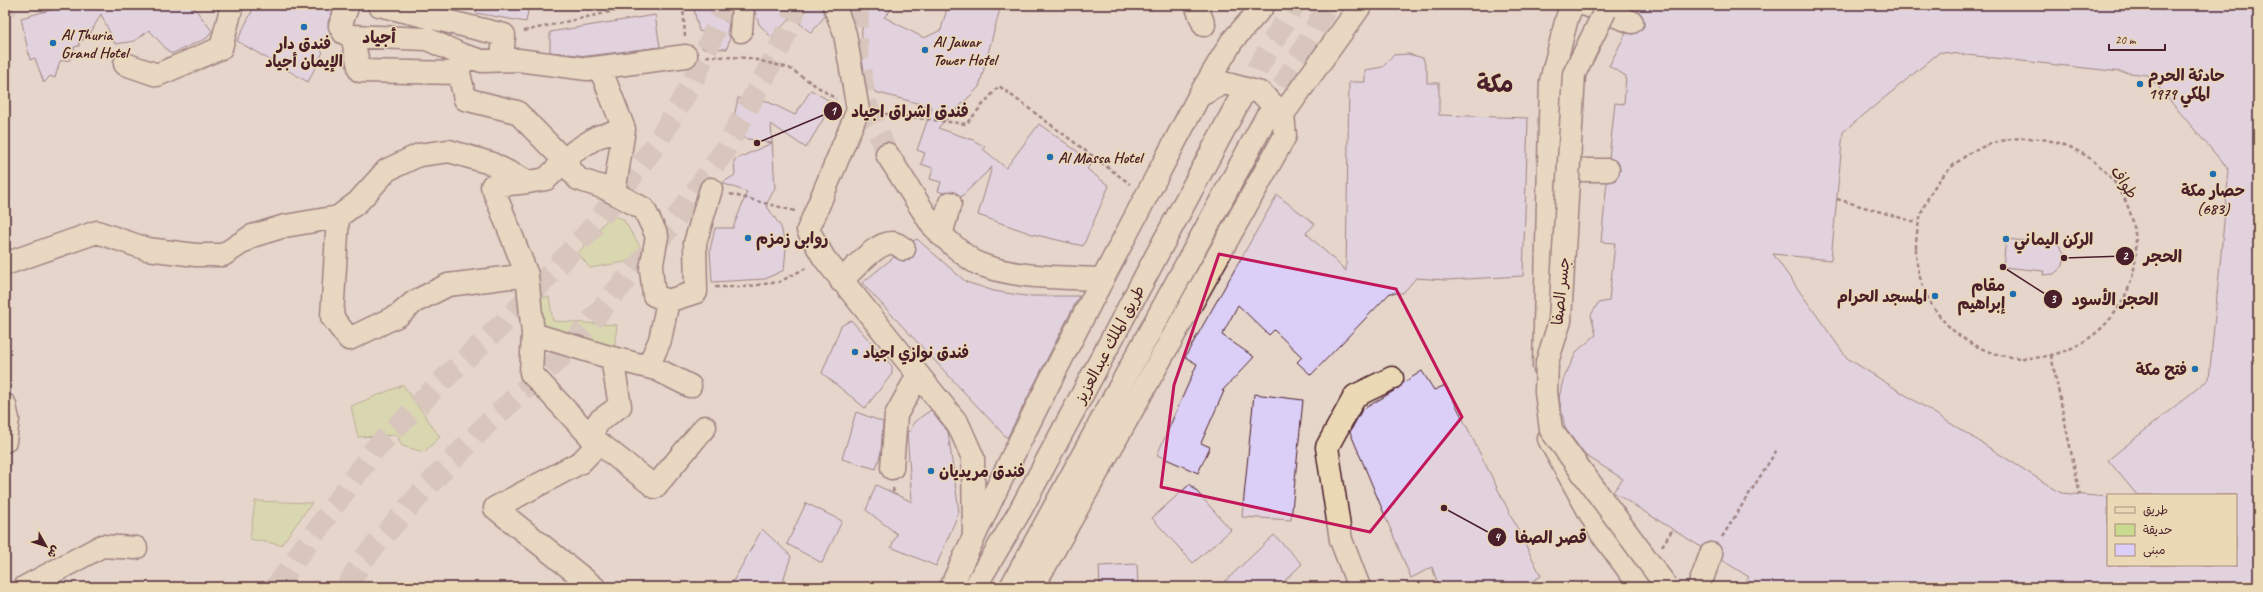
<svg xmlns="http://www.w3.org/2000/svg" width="2263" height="592" font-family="Caveat,'Playpen Sans Arabic',sans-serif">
<rect width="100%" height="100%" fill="#e6d6ca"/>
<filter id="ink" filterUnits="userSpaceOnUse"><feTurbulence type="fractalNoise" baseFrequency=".025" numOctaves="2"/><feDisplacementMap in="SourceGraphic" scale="8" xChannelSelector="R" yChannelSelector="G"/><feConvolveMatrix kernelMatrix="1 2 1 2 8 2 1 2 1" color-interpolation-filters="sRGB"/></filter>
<g filter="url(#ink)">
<path fill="#c9da8e" stroke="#8a7c5c" d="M611,215L623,219L641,248L636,260L590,268L578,253Z
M549,297L553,321L617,325L614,351L540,329L535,299Z
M403,385L440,437L424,452L402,446L397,435L358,437L351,406Z
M255,501L312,503L281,545L250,539Z"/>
<path fill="#dbcff7" stroke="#4a1f2b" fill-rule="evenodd" d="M68,5H192L212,31L207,38L171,54L149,30L135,41L115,44L101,14L90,34L84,35V40H79V46L74,47L75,53H69L70,60L60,61L55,78L50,76L44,83L35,58L30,60L21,18Z
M255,5H335L328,22L330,34L320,50L323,52L308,82L237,41Z
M477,5H529L526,22L476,13Z
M693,5H727L723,20L729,23L727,33L730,37L727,49L702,48L703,32L699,31Z
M755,5H821L825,16L811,33L792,17L771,37L759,24L755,12Z
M863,5H896L884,17L924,38L941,30L948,5H1001L979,87L938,128L973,140L985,147L983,149L1006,168L1039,124L1092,162L1087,169L1109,186L1083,246L1032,234L978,215L992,167L961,197L953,191L943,193L938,191L941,182L930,179L933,168L921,164L925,153L917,150L932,107L875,92L866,80L861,55Z
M1641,5H2258V587H1742L1749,577L1722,560L1723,552L1720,546L1709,542L1701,547L1613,492L1623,479L1585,455L1565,428L1559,398L1563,380L1577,351L1596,335L1591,315L1598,303L1609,301L1615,243L1601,242L1607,182L1615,181L1620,170L1619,163L1609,158L1615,103L1624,104L1626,76L1609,66L1626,33L1634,34L1644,27V20L1638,11ZM1940,52L2148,75L2229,170L2209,379L2108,460L2137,495H2236V565H2108V497L2061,493L1847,358L1773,254L1831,260L1843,132Z
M655,15L660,47L587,56L550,52V32Z
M1408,54L1423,58L1427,71V83H1439V115L1528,118L1523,276L1446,280L1416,278L1403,293H1390L1311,375L1297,362L1302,357L1274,330L1269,335L1238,305L1222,335L1254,357L1222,391H1224L1201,443L1210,447L1198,473L1157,455L1197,364L1185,357L1277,195L1315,224L1306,233L1346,271L1349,82H1365V70L1383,67L1393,55Z
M811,90L833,103L806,148L771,124L775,188L766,205L781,227L786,248L784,270L765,279L712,282L710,250L715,228H733L747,192L722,183L735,175L734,160L772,143L730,136L738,98L746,99L750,93L795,115Z
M917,239L966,282L994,291L1025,296H1079L1007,438L862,283L894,257L902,261L910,260L916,251L913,241Z
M2006,239L2047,243L2048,240L2058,244L2065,254L2063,266L2054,274L2043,275L2044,271L2003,267Z
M851,320L892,366V374L865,408L822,373L841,326Z
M1422,371L1434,390L1446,385L1541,576L1523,587H1439L1432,567L1411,578L1350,432L1362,410L1397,389L1403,383Z
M1254,394L1303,400L1291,520L1242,517Z
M931,410L948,432L959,512L936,566L891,547L897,534L866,510L876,485L912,502L907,431L910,432L914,422Z
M856,412L883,422L881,452L876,469L842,459Z
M1190,484L1231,530L1193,563L1152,518Z
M806,503L842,521L822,563L787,544Z
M762,529L791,556L781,587H730Z
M1274,535L1302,564L1278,587H1219Z
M1137,564L1138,587H1100L1099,566Z"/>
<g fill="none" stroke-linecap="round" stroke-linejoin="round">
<path stroke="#c7b1aa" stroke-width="22" stroke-dasharray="22 11" stroke-linecap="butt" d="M858,5L857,51L866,103L887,154"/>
<path stroke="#c7b1aa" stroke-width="22" stroke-dasharray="22 11" stroke-linecap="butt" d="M5,9L8,5"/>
<path stroke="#c7b1aa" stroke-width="22" stroke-dasharray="22 11" stroke-linecap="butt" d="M1240,99L1294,5
M1267,116L1328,5
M276,587L374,450L439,384L515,312L593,227L657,143L692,83L726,5
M347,587L362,561L421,493L489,422L563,355L670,227L725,150L780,47L797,5"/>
<g stroke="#4a1f2b" stroke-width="25">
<path id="minor" d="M348,5L340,26L344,33L352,36L427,39L462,55L482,61L518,60L587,69L686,56
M379,5L504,35L502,60
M834,5L845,34L858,110L808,230L824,258L958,424L973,458L974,536
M1196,5L1204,25
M1586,5L1632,22
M741,31L743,5
M352,36L360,71L459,73
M462,55L459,73L465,99L517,112L559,155L578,179L605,188L644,209L657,236L651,269L654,295L668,301L696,292L695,243L711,189
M125,64L157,75L221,48L232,5
M600,68L624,129L614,193
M1283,114L1361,5
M887,154L932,225C941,235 967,259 979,264C1018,279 1062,277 1103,279
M1550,170H1608
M528,182L492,186L527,275L533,334
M338,217L332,317L349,339L399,315L414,302L448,285L527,275
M941,235L950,203
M5,264L97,232L147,249L196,255H223L252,236L285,226L338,217L358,202L387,170L419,155L449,151L490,163L528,182L546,179L575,151L597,137L624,129
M841,281C853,270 877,241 893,243C897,243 901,247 904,249
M1544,366L1551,81L1567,18L1572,5
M648,367L660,340L668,301
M690,386L656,369L612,358L533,334L531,373L590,436L655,487L705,427
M5,405L8,419L5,441
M590,436L599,421L620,406L612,358
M1549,439L1601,533L1641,587
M892,468L896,415L918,375
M25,587L102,546L136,548
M594,587L495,508L581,462L599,443
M1359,587L1341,540L1327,447L1355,396L1392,378
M1699,587L1711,554"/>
</g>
<g stroke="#4a1f2b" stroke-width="25">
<path id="major" d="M1199,96L1232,41L1264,5"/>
</g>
<g stroke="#4a1f2b" stroke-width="25">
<path id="highway" d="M951,587C1026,420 1114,258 1199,96L1224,83L1261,93L1283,114L1285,136L1045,566L1031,587
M975,587L1020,511L1240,99
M1011,587L1267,116"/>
</g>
<path stroke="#4a1f2b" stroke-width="2.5" stroke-dasharray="4 3" stroke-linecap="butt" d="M683,5L685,36
M524,31L632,7L633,5
M706,56L749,58L789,68L836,99
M878,113L966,124L999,86L1130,184
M1916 248a110 110 0 1 1 220 0a110 110 0 1 1-220 0Z
M730,194L795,211
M1837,199L1918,223
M715,287H743L779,282L806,268
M2051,355L2080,495
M893,488L894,494
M1722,537L1778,448
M1662,546L1673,529"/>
<use href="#minor" stroke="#ebd9b6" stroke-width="22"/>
<use href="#major" stroke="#ebd9b6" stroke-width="22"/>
<use href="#highway" stroke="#ebd9b6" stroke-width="22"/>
<g stroke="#4a1f2b" stroke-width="25" stroke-linecap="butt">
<path id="minor-bridge" d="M1605,11L1574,74L1560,321L1547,362L1546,392L1551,430L1667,587"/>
</g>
<use href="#minor-bridge" stroke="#ebd9b6" stroke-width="22"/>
</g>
</g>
<path d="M0 0H2263V592H0ZM1219,254L1396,289L1462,417L1370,532L1161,487L1174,385Z" fill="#e6d6ca" fill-opacity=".55" fill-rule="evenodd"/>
<path fill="none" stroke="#c2185b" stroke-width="3" stroke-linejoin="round" d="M1219,254L1396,289L1462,417L1370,532L1161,487L1174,385Z"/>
<g fill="#1f6fb2" stroke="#ebd9b6" stroke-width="1.5">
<circle cx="304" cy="27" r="4"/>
<circle cx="53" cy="43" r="4"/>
<circle cx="925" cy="50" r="4"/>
<circle cx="2140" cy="84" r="4"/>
<circle cx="1050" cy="157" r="4"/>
<circle cx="2213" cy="174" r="4"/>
<circle cx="748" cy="238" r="4"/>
<circle cx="2006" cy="239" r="4"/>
<circle cx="2013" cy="294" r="4"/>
<circle cx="1935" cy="296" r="4"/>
<circle cx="855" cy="352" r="4"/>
<circle cx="2195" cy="369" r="4"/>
<circle cx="931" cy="471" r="4"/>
</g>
<g text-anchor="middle" stroke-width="3" stroke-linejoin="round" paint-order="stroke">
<g font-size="16" font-weight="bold" fill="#4a1f2b" stroke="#ebd9b6" text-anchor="start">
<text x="61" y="40">Al Thuria<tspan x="61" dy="18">Grand Hotel</tspan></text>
<text x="933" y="47">Al Jawar<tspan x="933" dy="18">Tower Hotel</tspan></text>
<text x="304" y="49" text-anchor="middle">فندق دار<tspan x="304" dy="18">الإيمان أجياد</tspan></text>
<text x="2148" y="81">حادثة الحرم<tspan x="2148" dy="18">المكي 1979</tspan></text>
<text x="1058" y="163">Al Massa Hotel</text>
<text x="2213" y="196" text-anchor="middle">حصار مكة<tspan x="2213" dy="18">(683)</tspan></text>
<text x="756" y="244">روابی زمزم</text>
<text x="2014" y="245">الركن اليماني</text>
<text x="2005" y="291" text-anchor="end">مقام<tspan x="2005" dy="18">إبراهيم</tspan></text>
<text x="1927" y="302" text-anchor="end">المسجد الحرام</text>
<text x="863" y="358">فندق نوازي اجياد</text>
<text x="2187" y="375" text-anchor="end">فتح مكة</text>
<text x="939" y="477">فندق مريديان</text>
</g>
<g font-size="16" fill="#4a1f2b" stroke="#ebd9b6">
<text transform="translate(2125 182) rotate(57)" y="6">طواف</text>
<text transform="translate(1560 291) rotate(-84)" y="6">جسر الصفا</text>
<text transform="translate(1109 344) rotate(-62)" y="6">طريق الملك عبدالعزيز</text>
</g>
<g font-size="17" font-weight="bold" fill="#4a1f2b" stroke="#ebd9b6">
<text x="379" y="43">أجياد</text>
</g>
<g font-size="24" font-weight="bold" fill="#4a1f2b" stroke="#ebd9b6">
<text x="1495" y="92">مكة</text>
</g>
</g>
<path fill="none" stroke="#4a1f2b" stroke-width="1.5" d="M757 143L833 111M2064 258L2125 256M2003 267L2053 299M1444 508L1497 537"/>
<g fill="#4a1f2b" stroke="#ebd9b6" stroke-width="1.5">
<circle cx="757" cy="143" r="4"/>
<circle cx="2064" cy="258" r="4"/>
<circle cx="2003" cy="267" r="4"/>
<circle cx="1444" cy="508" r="4"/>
<circle cx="833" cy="111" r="10"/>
<circle cx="2125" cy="256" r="10"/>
<circle cx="2053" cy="299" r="10"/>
<circle cx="1497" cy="537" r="10"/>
</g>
<g font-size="12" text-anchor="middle" font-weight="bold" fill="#fff">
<text x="833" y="115">1</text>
<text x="2125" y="260">2</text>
<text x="2053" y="303">3</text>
<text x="1497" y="541">4</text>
</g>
<g font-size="17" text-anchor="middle" font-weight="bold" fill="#4a1f2b" stroke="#ebd9b6" stroke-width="3" stroke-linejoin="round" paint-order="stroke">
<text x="910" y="117">فندق اشراق اجياد</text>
<text x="2163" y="262">الحجر</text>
<text x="2115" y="305">الحجر الأسود</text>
<text x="1551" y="543">قصر الصفا</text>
</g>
<rect width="2263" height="592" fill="none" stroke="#ebd9b6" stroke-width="20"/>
<rect x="10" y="10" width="2243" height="572" fill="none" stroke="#4a1f2b" stroke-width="1.5" filter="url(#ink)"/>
<rect x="2107" y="494" width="130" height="72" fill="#ebd9b6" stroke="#ab8f7e"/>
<rect x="2115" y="507" width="20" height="6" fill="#ebd9b6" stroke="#ab8f7e"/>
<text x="2143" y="514" font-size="12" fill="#4a1f2b">طريق</text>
<rect x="2115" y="524" width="20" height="12" fill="#c9da8e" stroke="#ab8f7e"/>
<text x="2143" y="534" font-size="12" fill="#4a1f2b">حديقة</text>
<rect x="2115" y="544" width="20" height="12" fill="#dbcff7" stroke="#ab8f7e"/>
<text x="2143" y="554" font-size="12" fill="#4a1f2b">مبنى</text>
<g transform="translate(46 546) rotate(129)" stroke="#ebd9b6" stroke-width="3" paint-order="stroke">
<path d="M0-3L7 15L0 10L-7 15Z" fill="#4a1f2b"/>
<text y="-6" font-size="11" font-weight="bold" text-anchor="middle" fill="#4a1f2b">ش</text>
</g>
<path d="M2109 44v6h56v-6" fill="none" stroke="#4a1f2b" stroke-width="2"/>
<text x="2115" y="44" font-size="12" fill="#4a1f2b" stroke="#ebd9b6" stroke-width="3" paint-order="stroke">20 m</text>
</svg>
